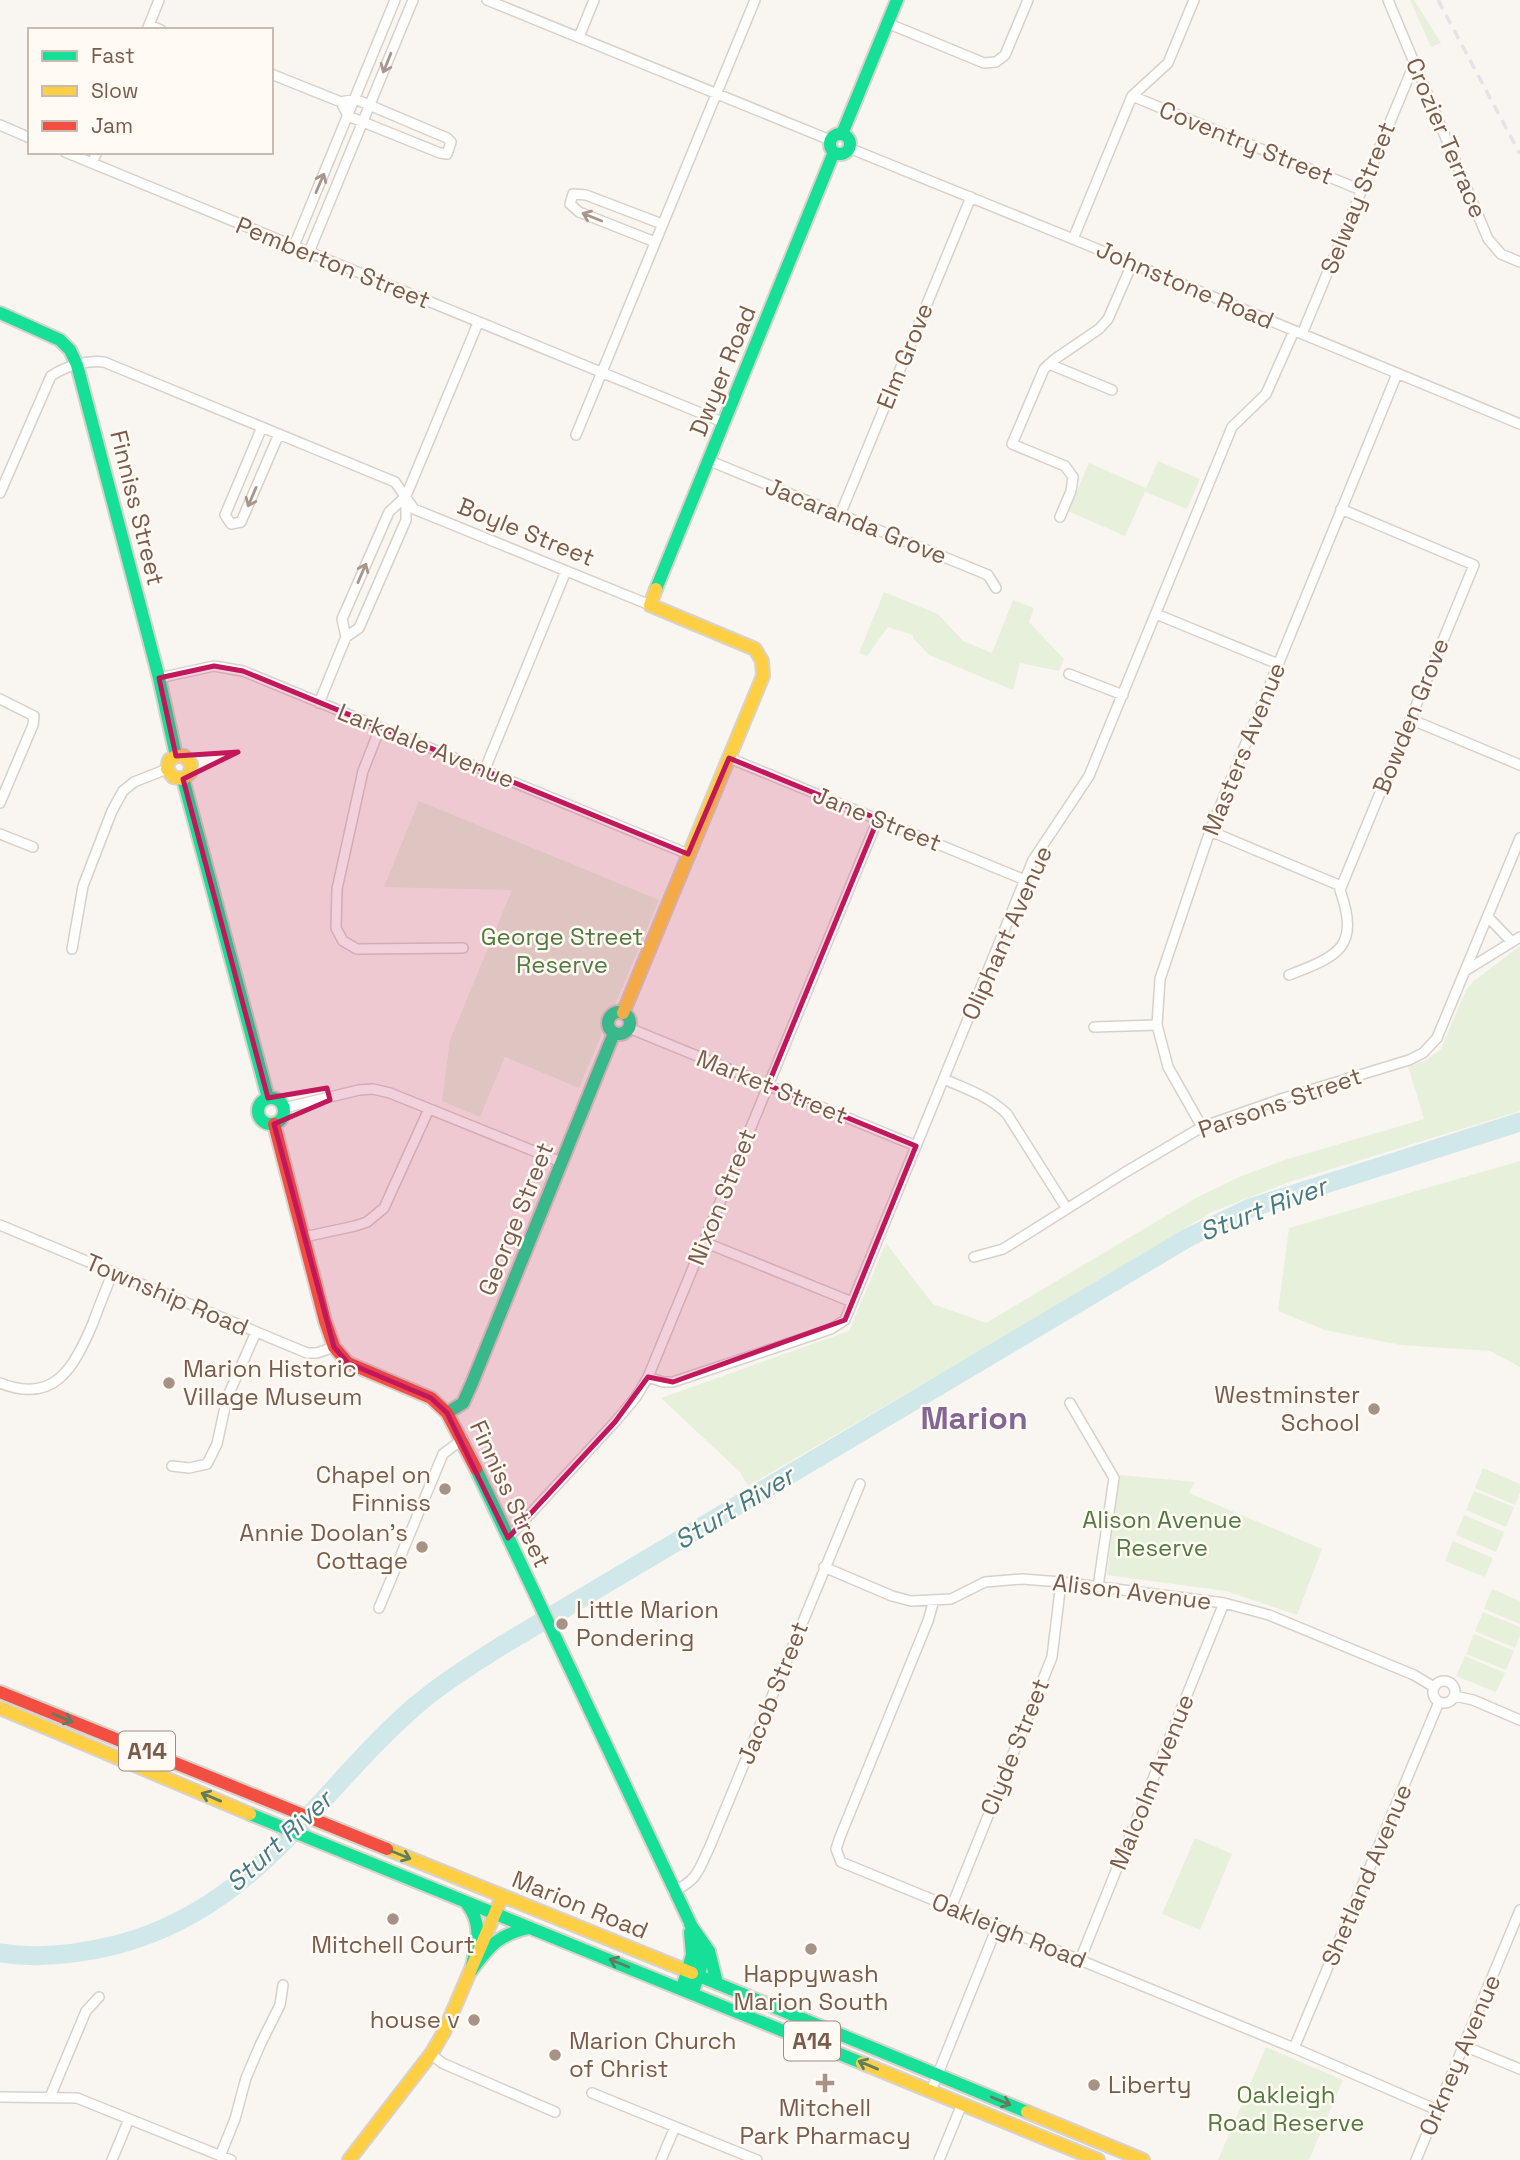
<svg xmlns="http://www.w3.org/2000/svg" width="1520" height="2160" font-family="'Space Grotesk',sans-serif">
<rect width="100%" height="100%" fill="#f9f5f0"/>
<path fill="#e7f0db" d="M1410,0H1414L1441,43L1431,47Z
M1158,461L1200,479L1187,509L1145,492L1125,536L1068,511L1089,463L1146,488Z
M884,592L938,614L963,641L992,653L1013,600L1034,608L1029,622L1064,659L1059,671L1020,663L1013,690L929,655L913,638V635L888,627L867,656L859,653Z
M419,801L659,900L615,1005C606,1010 602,1021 603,1031L579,1088L505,1057L480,1117L442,1101L450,1040L512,890L384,887Z
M1520,946V1111L1289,1182L1212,1212L998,1340L748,1486L740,1472L661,1398L849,1331L886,1243L933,1304L986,1323L1196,1198L1239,1177L1285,1160L1424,1119L1408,1066L1425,1061L1441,1049L1466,990L1474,981Z
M1520,1161V1367L1490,1351L1401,1345L1325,1330L1278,1311L1289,1228Z
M1483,1468L1520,1484V1493L1515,1505L1475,1488Z
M1119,1475L1195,1482L1189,1493L1322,1549L1297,1615L1226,1591L1107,1575Z
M1474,1491L1514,1507L1506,1527L1466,1510Z
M1464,1515L1504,1532L1496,1552L1456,1535Z
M1453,1541L1493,1558L1485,1577L1445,1561Z
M1492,1589L1520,1601V1624L1484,1609Z
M1483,1612L1520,1627V1635L1515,1648L1475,1631Z
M1474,1634L1514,1651L1506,1670L1466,1654Z
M1465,1656L1505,1673L1496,1692L1456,1676Z
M1195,1838L1232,1854L1200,1930L1162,1914Z
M1266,2047L1343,2080L1309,2160H1218Z"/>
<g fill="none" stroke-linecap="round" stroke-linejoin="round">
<path stroke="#d0e8ea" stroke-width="19" d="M0,1953C38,1959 79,1954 116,1945C257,1908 313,1796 414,1707C441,1684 471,1665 501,1646L1189,1237L1250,1208L1520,1122"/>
<g stroke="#d7d1cb" stroke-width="12">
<path id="street" d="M487,0L830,140
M1388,0L1488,239L1501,254L1520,262
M887,23L984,63L996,62L1005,55L1028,0
M149,25L161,30
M147,30L159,0
M579,37L594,0
M271,74L341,102
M1132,96L1361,190
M355,99L447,138L451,142L447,154L440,153L348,116L341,102Z
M0,125L30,138
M849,148L1073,239L1520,424
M65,152L725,423
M92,163L97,152
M1073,239L1132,96L1168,63L1194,0
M655,242L579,212L570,204L573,194L586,195L662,224
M294,246L395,0
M309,252L413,0
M1302,334L1415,62
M1049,364L1112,390
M262,427L225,515L231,524L241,522L279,434
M576,435L755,0
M710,461L988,575L996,588
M0,493L51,376C66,366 86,360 104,362L395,482L414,509L650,605
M840,515L971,197
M1060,517L1071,491L1073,477L1065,466L1012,444L1044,369L1055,359L1099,329L1108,319L1132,264
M1156,614L1278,664
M346,637L359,628L406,520V498
M1069,674L1123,695
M159,678L214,666L243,671L688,854
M0,699L34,716L33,725L0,803
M319,703L346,637L342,619L389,512L406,496L478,323
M1410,719L1520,765
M380,728L363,771L337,889L336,928L343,941L357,949L463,948
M729,758L1025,880
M485,769L566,571
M1210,831L1341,886
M0,834L33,847
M1488,917L1512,942
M72,949L83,886L112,811L123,791L134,782L167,769
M1465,971L1520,937
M1289,975C1339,956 1360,947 1340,890L1474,565L1341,509
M1094,1027L1157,1025
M629,1028L916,1146
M944,1079C966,1089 989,1096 1007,1114L1067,1209
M284,1108L359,1090L373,1089L390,1093L561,1162
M1202,1127L1168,1067L1157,1025L1160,979L1210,831L1397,374
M0,1225L307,1353H317L334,1347
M304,1237L355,1226L367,1222L384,1208L429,1109
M704,1242L852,1302
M974,1257L1003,1249L1124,1173L1202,1127L1281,1099L1409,1060L1423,1053L1437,1038L1520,838
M648,1377L663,1382H673L831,1329L845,1320L1033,860L1089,776L1232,427L1266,394L1294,331
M0,1383C55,1405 74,1367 93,1323C99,1306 106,1289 113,1272
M1070,1403L1114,1478L1098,1587
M172,1466L189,1468L207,1464L217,1444L227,1398L256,1332
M508,1538L615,1422L636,1397L648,1377L878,819
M824,1567L892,1596L911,1601L951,1599L985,1582L1022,1579L1061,1582L1224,1603L1269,1615L1414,1675L1434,1687
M934,1600L928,1621L840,1837L836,1849L841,1862L1294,2048L1437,2110
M379,1608L443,1454L463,1439
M1433 1692a11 11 0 1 1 22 0a11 11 0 1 1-22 0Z
M1455,1696L1473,1700L1520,1720
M673,1891C698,1881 699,1869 710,1846L860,1484
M951,1908L1052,1657L1061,1582
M1080,1960L1224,1603
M1464,2046L1520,2069
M1294,2048L1439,1702
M431,2054L442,2063L555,2112
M931,2091L997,1927
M592,2093L757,2160
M0,2097L77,2098L231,2160
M50,2097L86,2011L99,1997
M220,2156L235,2119L246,2078L261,2043L280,2005L283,1985
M112,2160L129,2119
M661,2160L675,2127
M939,2160L962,2104
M1416,2160L1520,1910"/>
</g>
<g stroke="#d9d2cb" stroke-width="16">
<path id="fast" d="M842,134L897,0
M830 144a10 10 0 1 1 20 0a10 10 0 1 1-20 0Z
M0,313L60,340L70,350L77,365L159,678L176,756
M656,589L834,152
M183,779L268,1098
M608 1023a11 11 0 1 1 22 0a11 11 0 1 1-22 0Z
M258 1111a13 13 0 1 1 26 0a13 13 0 1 1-26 0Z
M447,1413L463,1403L472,1383L614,1033
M476,1469L701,1946L702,1964L693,1992
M250,1814L862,2063
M467,1904C483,1924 477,1943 472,1966
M690,1924L709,1951L717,1983
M471,1971C490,1946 497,1935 529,1928
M692,1973L1027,2112
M682,1988L692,1955L690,1932"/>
</g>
<g stroke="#d9d2cb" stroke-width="16">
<path id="slow" d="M176,756L169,760L167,769L173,777L183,779
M176,756H184L191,764L190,773L183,779
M623,1013L763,676L762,661L755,649L650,605L656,589
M0,1708L250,1814
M387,1849L692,1973
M862,2063L1098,2160
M1027,2112L1143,2160
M349,2160L431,2054L444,2032L502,1897"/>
</g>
<g stroke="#d9d2cb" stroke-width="16">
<path id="jam" d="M274,1124L325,1321L334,1347L348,1363L431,1398L447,1413L476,1469
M0,1692L387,1849"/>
</g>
<use href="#street" stroke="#fefefd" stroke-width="9"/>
<use href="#fast" stroke="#16e098" stroke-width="12"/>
<use href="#slow" stroke="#ffcf43" stroke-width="12"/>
<use href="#jam" stroke="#f24e42" stroke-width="12"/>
<path stroke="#e6e3e7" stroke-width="3.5" stroke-dasharray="10 7" stroke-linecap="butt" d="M1438,0L1520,154"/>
</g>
<defs><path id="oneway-shaft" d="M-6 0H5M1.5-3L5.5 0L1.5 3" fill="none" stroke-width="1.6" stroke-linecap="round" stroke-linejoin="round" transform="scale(1.75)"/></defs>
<g stroke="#a8958b">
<use href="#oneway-shaft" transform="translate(387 63) rotate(112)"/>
<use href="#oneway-shaft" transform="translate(320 183) rotate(-67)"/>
<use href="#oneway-shaft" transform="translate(592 217) rotate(-158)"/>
<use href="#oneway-shaft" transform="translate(252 497) rotate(113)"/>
<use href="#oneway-shaft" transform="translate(362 573) rotate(-67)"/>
</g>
<g stroke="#617d60">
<use href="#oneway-shaft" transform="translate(63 1718) rotate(22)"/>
<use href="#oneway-shaft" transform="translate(211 1797) rotate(-157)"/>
<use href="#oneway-shaft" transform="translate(401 1855) rotate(22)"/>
<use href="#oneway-shaft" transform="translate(619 1963) rotate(-158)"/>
<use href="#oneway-shaft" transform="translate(868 2065) rotate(-157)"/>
<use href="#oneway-shaft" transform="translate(1001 2101) rotate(22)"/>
</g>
<path fill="#c2185b" fill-opacity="0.2" stroke="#c2185b" stroke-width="5" stroke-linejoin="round" d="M214,666L243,671L688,854L729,758L878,819L768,1085L916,1146L845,1320L673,1382L648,1377L615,1422L508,1538L447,1413L431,1398L348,1363L334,1347L274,1124L330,1100L327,1088L268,1098L183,779L238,752L176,756L159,678Z"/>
<g fill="#a69286" stroke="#fffaf3" stroke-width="2.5">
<circle cx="169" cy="1383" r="7"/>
<circle cx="1374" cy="1409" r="7"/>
<circle cx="445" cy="1489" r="7"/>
<circle cx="422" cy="1547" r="7"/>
<circle cx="562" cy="1624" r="7"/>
<circle cx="393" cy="1919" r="7"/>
<circle cx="811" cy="1949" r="7"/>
<circle cx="474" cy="2020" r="7"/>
<circle cx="555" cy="2055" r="7"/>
<path d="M821.5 2072.5h7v7h7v7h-7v7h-7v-7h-7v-7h7z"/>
<circle cx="1094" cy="2085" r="7"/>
</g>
<g text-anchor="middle" stroke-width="5" stroke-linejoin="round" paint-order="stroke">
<g fill="#fffaf3" stroke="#a28b7f" stroke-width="2">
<rect x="119" y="1731.5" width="56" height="39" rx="5"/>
<rect x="784" y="2021.5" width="56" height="39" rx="5"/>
</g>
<g font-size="23" font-weight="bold" fill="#7a5c4d">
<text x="147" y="1759">A14</text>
<text x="812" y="2049">A14</text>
</g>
<g font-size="24" fill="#7a5c4d" stroke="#fffaf3">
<text transform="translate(1446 138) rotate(67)" y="8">Crozier Terrace</text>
<text transform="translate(1246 143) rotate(22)" y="8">Coventry Street</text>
<text transform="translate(1358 198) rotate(-68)" y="8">Selway Street</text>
<text transform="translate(333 263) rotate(22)" y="8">Pemberton Street</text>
<text transform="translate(1185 285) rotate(23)" y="8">Johnstone Road</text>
<text transform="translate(905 356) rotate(-68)" y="8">Elm Grove</text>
<text transform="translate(723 371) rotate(-68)" y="8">Dwyer Road</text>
<text transform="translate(137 508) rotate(76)" y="8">Finniss Street</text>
<text transform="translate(856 521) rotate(22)" y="8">Jacaranda Grove</text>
<text transform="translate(526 532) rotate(22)" y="8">Boyle Street</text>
<text transform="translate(1411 716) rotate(-68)" y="8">Bowden Grove</text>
<text transform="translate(426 746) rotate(22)" y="8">Larkdale Avenue</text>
<text transform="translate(1244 749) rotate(-68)" y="8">Masters Avenue</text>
<text transform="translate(877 819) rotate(22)" y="8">Jane Street</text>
<text transform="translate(1007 933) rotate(-66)" y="8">Oliphant Avenue</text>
<text transform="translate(772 1087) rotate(22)" y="8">Market Street</text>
<text transform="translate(1280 1103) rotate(-19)" y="8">Parsons Street</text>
<text transform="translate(722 1197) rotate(-68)" y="8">Nixon Street</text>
<text transform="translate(516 1219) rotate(-68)" y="8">George Street</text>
<text transform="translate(167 1295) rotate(23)" y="8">Township Road</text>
<text transform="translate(510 1494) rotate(65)" y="8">Finniss Street</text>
<text transform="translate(1132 1592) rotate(7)" y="8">Alison Avenue</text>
<text transform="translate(773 1693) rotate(-68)" y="8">Jacob Street</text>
<text transform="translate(1015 1747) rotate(-68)" y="8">Clyde Street</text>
<text transform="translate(1152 1782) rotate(-68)" y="8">Malcolm Avenue</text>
<text transform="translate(1367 1875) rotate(-67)" y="8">Shetland Avenue</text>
<text transform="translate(580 1905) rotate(22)" y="8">Marion Road</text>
<text transform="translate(1009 1931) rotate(22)" y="8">Oakleigh Road</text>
<text transform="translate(1460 2055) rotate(-67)" y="8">Orkney Avenue</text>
</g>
<g font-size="24" fill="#537a41" stroke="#fffaf3">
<text x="562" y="945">George Street<tspan x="562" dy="28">Reserve</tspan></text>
<text x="1162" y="1528">Alison Avenue<tspan x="1162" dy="28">Reserve</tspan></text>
<text x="1286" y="2103">Oakleigh<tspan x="1286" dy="28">Road Reserve</tspan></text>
</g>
<g font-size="24" fill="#7a5c4d" stroke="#fffaf3" text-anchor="start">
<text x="183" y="1377">Marion Historic<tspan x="183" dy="28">Village Museum</tspan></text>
<text x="1360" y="1403" text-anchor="end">Westminster<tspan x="1360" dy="28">School</tspan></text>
<text x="431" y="1483" text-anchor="end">Chapel on<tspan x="431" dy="28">Finniss</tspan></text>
<text x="408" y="1541" text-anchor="end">Annie Doolan's<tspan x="408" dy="28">Cottage</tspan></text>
<text x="576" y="1618">Little Marion<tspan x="576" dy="28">Pondering</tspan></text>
<text x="393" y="1953" text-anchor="middle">Mitchell Court</text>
<text x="811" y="1982" text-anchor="middle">Happywash<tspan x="811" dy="28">Marion South</tspan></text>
<text x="460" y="2028" text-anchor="end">house v</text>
<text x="569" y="2049">Marion Church<tspan x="569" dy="28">of Christ</tspan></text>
<text x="1108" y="2093">Liberty</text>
<text x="825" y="2116" text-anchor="middle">Mitchell<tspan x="825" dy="28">Park Pharmacy</tspan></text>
</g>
<g font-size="26" font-style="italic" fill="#437c86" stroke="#fffaf3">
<text transform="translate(1263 1209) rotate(-21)" y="9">Sturt River</text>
<text transform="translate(734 1508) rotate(-31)" y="9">Sturt River</text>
<text transform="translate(279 1841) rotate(-43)" y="9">Sturt River</text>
</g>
<g font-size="32" font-weight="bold" fill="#846695" stroke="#fffaf3">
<text x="974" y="1429">Marion</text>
</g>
</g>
<rect x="28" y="28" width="245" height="126" fill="#fffaf3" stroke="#cabbb1" stroke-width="2"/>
<rect x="42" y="51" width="35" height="10" fill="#16e098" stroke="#cabbb1" stroke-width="2"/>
<text x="91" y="63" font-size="21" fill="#7a5c4d">Fast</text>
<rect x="42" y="86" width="35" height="10" fill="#ffcf43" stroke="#cabbb1" stroke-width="2"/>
<text x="91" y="98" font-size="21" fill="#7a5c4d">Slow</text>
<rect x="42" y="121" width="35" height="10" fill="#f24e42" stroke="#cabbb1" stroke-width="2"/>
<text x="91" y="133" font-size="21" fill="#7a5c4d">Jam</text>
</svg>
